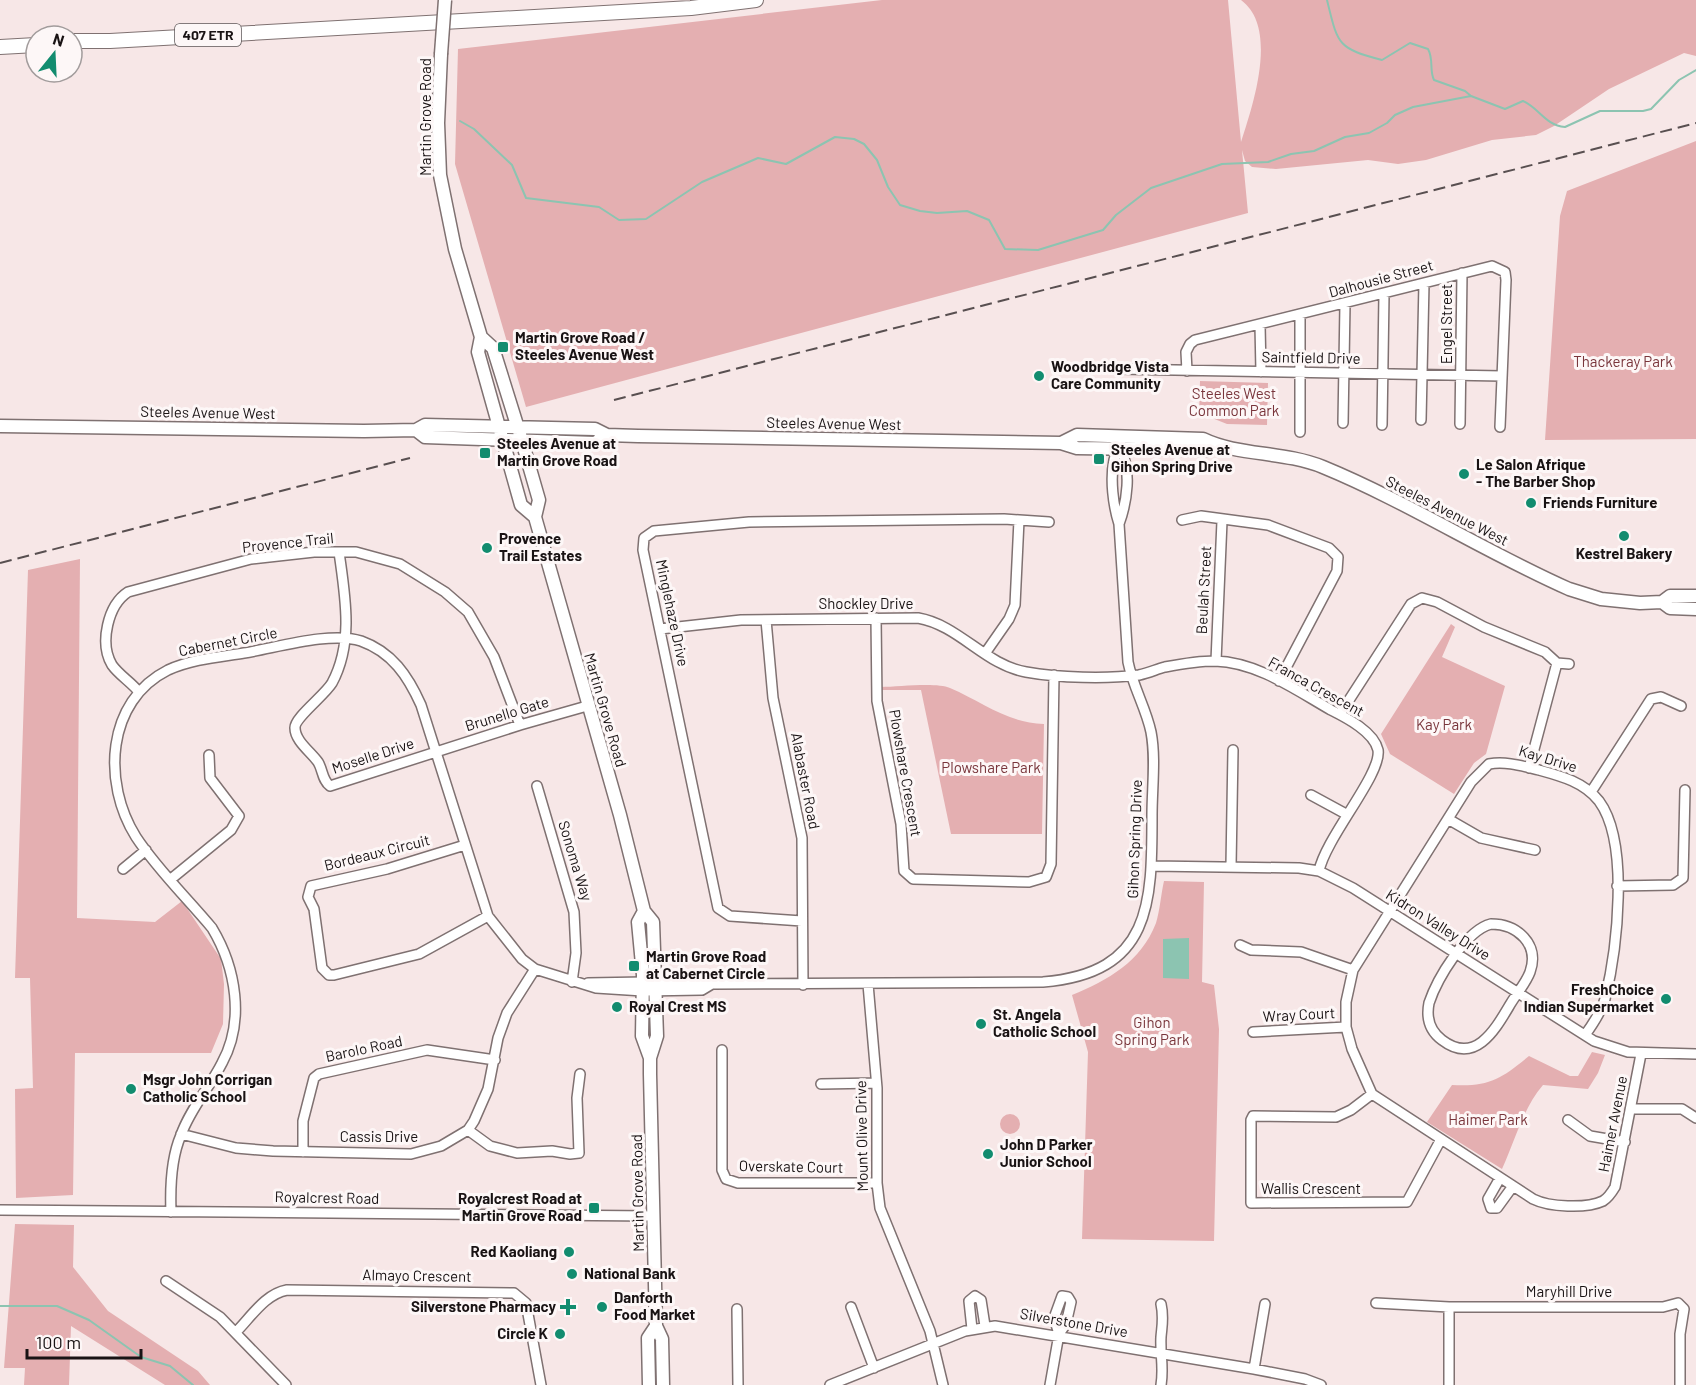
<svg xmlns="http://www.w3.org/2000/svg" width="1696" height="1385" font-family="Barlow,sans-serif">
<rect width="100%" height="100%" fill="#f7e7e7"/>
<path fill="#e4afb1" d="M882,0H1228L1241,142C1253,105 1279,28 1241,0H1696V56L1684,53L1609,89L1554,126L1536,135L1492,140L1426,160L1398,164L1368,160L1276,169L1252,167L1245,161L1242,150L1248,213L526,407L455,164L458,49Z
M1696,141V439L1545,440L1560,216L1567,191Z
M1200,381L1268,383L1267,425L1227,424L1212,418L1199,417Z
M80,559L77,918L155,922L182,901L221,959L224,984L223,1024L211,1053H75L73,1195L16,1198L15,1089L33,1088L30,978H15L28,570Z
M1451,624L1455,627L1442,657L1505,686L1486,754L1474,763L1454,794L1390,754L1381,734Z
M881,687C898,687 936,682 950,688C983,702 1007,723 1044,724L1042,834H951L921,690H881Z
M1164,881L1204,882L1202,982L1214,985L1219,1029L1214,1241L1082,1239L1088,1052L1072,995C1108,980 1141,962 1156,923C1160,910 1161,894 1164,881Z
M1592,1052L1605,1055L1598,1073L1588,1089L1543,1085C1523,1108 1515,1141 1502,1169L1427,1122L1452,1085C1489,1087 1501,1079 1529,1056L1570,1076H1578Z
M1000 1124a10 10 0 1 1 20 0a10 10 0 1 1-20 0Z
M15,1224L74,1225L73,1267L108,1311L198,1371L210,1385H165L71,1326L69,1385H24L25,1368H4Z"/>
<path fill="#8cc4b1" d="M1189,938V979L1163,978V939Z"/>
<g fill="none" stroke-linecap="round" stroke-linejoin="round">
<path stroke="#8cc4b1" stroke-width="2" d="M1327,0C1338,45 1337,48 1382,60L1410,43L1428,49C1434,60 1429,70 1434,80L1465,91L1471,96
M460,121L474,129L512,165L526,198L599,207L619,220L646,219L702,182L758,158L786,164L835,137L854,139L864,144L877,160L888,187L900,205L920,211L937,213L967,211L989,220L1005,249L1038,250L1103,230L1116,215L1151,188L1222,164L1268,162L1291,154L1314,151L1345,137L1369,133L1387,123L1395,115L1413,107L1471,96L1505,109L1523,101C1540,109 1545,125 1565,127L1600,111H1643L1651,109L1679,80L1696,70
M0,1306H57L89,1320L141,1357L170,1366L193,1385"/>
<g stroke="#7f7171" stroke-width="12">
<path id="minor" d="M1260,325L1261,372
M1119,369L1502,376
M1187,371L1186,352L1190,344L1195,340L1492,266L1505,272L1506,280L1500,427
M1421,420L1424,283
M1343,423L1345,304
M1460,424L1462,273
M1382,425L1384,294
M1300,432V315
M1182,520L1201,516L1268,525L1329,548L1338,557L1337,571L1279,681
M1119,524C1127,502 1132,470 1120,448
M339,552C345,596 354,642 332,683C325,695 294,718 295,728C295,741 311,752 318,762C323,770 322,780 330,786L520,725L587,706
M876,618L877,701L901,824L904,871L913,879L1029,882L1046,877L1051,864L1054,675
M766,620L773,698L802,838L803,985
M660,629L741,620L918,618C959,625 985,665 1026,672C1059,678 1107,679 1139,675C1149,673 1157,669 1165,667C1181,664 1199,661 1215,661C1257,662 1296,690 1331,710C1347,718 1374,732 1378,750C1382,774 1326,837 1319,871
M986,652L1009,619L1015,605L1019,520
M1216,661L1222,521
M139,692C131,682 119,675 112,665C99,643 108,605 128,592L251,559L314,552H356L400,564L445,592L468,612L494,657L520,725
M1340,714L1411,604L1422,598L1437,602L1484,627L1545,652L1557,663L1569,664
M1529,768L1557,663
M537,786L574,912L576,953L572,982
M1591,792L1651,699L1661,697L1681,706
M1311,795L1346,814
M1448,819L1481,838L1535,850
M465,845L387,869L311,886L308,897L314,909L322,968L329,975H334L419,954L488,916
M1152,866L1299,868L1319,871L1353,888L1594,1041L1628,1052L1696,1054
M1231,866L1233,750
M123,869L146,850
M171,879L231,830L239,816L210,778L209,755
M1617,886L1673,885L1683,878L1685,790
M802,921L730,916L718,908L643,550L644,538L654,531L749,522L1004,519L1049,522
M1491,924C1517,924 1540,944 1530,972C1526,983 1517,993 1511,1003C1496,1028 1476,1066 1442,1040C1430,1031 1426,1018 1429,1003C1437,979 1466,930 1491,924Z
M1240,945L1251,950L1301,952L1353,970
M588,983L701,981L712,984L1043,982C1152,973 1152,903 1152,815C1152,788 1156,758 1151,732C1146,708 1133,687 1128,662L1119,524C1113,505 1110,479 1114,460C1116,451 1121,446 1121,437
M868,984L877,1088V1183L880,1208L930,1331L943,1385
M1253,1032L1346,1027
M1585,1035C1593,1024 1601,1012 1605,999C1617,950 1630,843 1599,801C1584,782 1561,776 1539,770C1522,766 1506,761 1489,764L1471,782L1353,970L1346,1002V1027L1352,1049L1372,1094L1533,1199C1549,1207 1586,1209 1603,1201C1608,1198 1612,1192 1615,1187L1641,1054
M722,1050V1170L726,1179L738,1183H877
M821,1084L876,1083
M1372,1094L1351,1110L1336,1117L1253,1116L1251,1120V1203L1407,1202L1440,1141
M1631,1109H1682L1696,1118
M1568,1120L1590,1136L1625,1142
M468,1130L490,1146L517,1153L552,1151L570,1154L579,1153L577,1098L580,1074
M181,1134L236,1148L273,1151L411,1154L441,1146L468,1130L474,1121L488,1089L498,1038L507,1013L535,969
M303,1152V1121L314,1078L319,1074L427,1050L495,1060
M1500,1178L1488,1199L1491,1208H1497L1513,1186
M0,1210L653,1216
M171,1212C170,1186 171,1158 181,1135C190,1109 210,1087 222,1063C245,1021 236,968 212,928C187,898 157,869 136,837C102,783 106,701 168,670C192,659 219,657 244,653C276,648 330,631 361,641C392,652 408,676 421,705L488,916L522,959L535,969L596,988L643,991L702,990L712,984
M166,1281L220,1317L286,1385
M1062,1296L1068,1297L1071,1302L1066,1324L1059,1334L1054,1318Z
M1376,1303L1449,1307H1663L1678,1303L1684,1309L1680,1334V1385
M851,1307L874,1368
M1449,1307V1385
M737,1309L738,1385
M972,1329L969,1301L975,1296L981,1300L985,1326
M236,1332C251,1317 265,1294 287,1290L514,1293L526,1303L541,1385
M1254,1369L1265,1304
M830,1385L965,1331L995,1326L1254,1369L1305,1379L1321,1385
M1050,1385L1059,1334
M1161,1385C1164,1368 1160,1354 1161,1337C1162,1325 1164,1317 1161,1304"/>
</g>
<g stroke="#7f7171" stroke-width="15">
<path id="major" d="M441,54L438,123L440,175L455,249L481,337L478,352L521,505L535,517
M481,337L493,348L522,441L539,500L535,517L620,815L644,911L653,922L657,1036L650,1058V1074L656,1326L662,1339L663,1385
M0,426L364,431L416,430L425,425L595,429L607,435L638,436L1061,443L1077,448L1208,450L1218,446
M416,430L425,437L595,443L607,435
M1061,443L1077,435L1203,439C1238,456 1284,451 1323,467C1408,502 1485,552 1569,589L1601,599L1640,603L1662,602L1670,608L1696,609
M1662,602L1670,596H1696
M644,911L638,922L643,975L642,1036L650,1058
M649,1385L648,1338L656,1326"/>
</g>
<g stroke="#7f7171" stroke-width="16">
<path id="highway" d="M72,41H110L691,8L756,0
M0,47L36,45"/>
</g>
<use href="#minor" stroke="#fff" stroke-width="9"/>
<use href="#major" stroke="#fff" stroke-width="12"/>
<use href="#highway" stroke="#fff" stroke-width="14"/>
<path stroke="#584f50" stroke-width="2" stroke-dasharray="12 6" stroke-linecap="butt" d="M614,400L1696,123
M0,563L410,458"/>
<g stroke="#7f7171" stroke-width="15" stroke-linecap="butt">
<path id="major-bridge" d="M441,54L445,0"/>
</g>
<use href="#major-bridge" stroke="#fff" stroke-width="12"/>
</g>
<g fill="#128c6f" stroke="#fdf7f7" stroke-width="2">
<rect x="497" y="341" width="12" height="12" rx="3"/>
<circle cx="1039" cy="376" r="6"/>
<rect x="479" y="447" width="12" height="12" rx="3"/>
<rect x="1093" y="453" width="12" height="12" rx="3"/>
<circle cx="1464" cy="474" r="6"/>
<circle cx="1531" cy="503" r="6"/>
<circle cx="1624" cy="536" r="6"/>
<circle cx="487" cy="548" r="6"/>
<rect x="628" y="960" width="12" height="12" rx="3"/>
<circle cx="1666" cy="999" r="6"/>
<circle cx="617" cy="1007" r="6"/>
<circle cx="981" cy="1024" r="6"/>
<circle cx="131" cy="1089" r="6"/>
<circle cx="988" cy="1154" r="6"/>
<rect x="588" y="1202" width="12" height="12" rx="3"/>
<circle cx="569" cy="1252" r="6"/>
<circle cx="572" cy="1274" r="6"/>
<path d="M565 1298h6v6h6v6h-6v6h-6v-6h-6v-6h6z"/>
<circle cx="602" cy="1307" r="6"/>
<circle cx="560" cy="1334" r="6"/>
</g>
<g text-anchor="middle" stroke-width="6" stroke-linejoin="round" paint-order="stroke">
<rect fill="#fdf7f7" stroke="#5d5758" stroke-width="1.5" x="175" y="24" width="66" height="22" rx="4.5"/>
<g font-size="14" font-weight="bold" fill="#191314">
<text x="208" y="40">407 ETR</text>
</g>
<g font-size="15" fill="#191314" stroke="#fdf7f7">
<text transform="translate(426 117) rotate(-90)" y="5">Martin Grove Road</text>
<text transform="translate(1381 279) rotate(-15)" y="5">Dalhousie Street</text>
<text transform="translate(1447 324) rotate(-90)" y="5">Engel Street</text>
<text transform="translate(1311 358) rotate(1)" y="5">Saintfield Drive</text>
<text transform="translate(208 413) rotate(1)" y="5">Steeles Avenue West</text>
<text transform="translate(834 424) rotate(1)" y="5">Steeles Avenue West</text>
<text transform="translate(1447 511) rotate(27)" y="5">Steeles Avenue West</text>
<text transform="translate(288 543) rotate(-6)" y="5">Provence Trail</text>
<text transform="translate(1204 590) rotate(-87)" y="5">Beulah Street</text>
<text x="866" y="609">Shockley Drive</text>
<text transform="translate(672 613) rotate(78)" y="5">Minglehaze Drive</text>
<text transform="translate(228 642) rotate(-11)" y="5">Cabernet Circle</text>
<text transform="translate(1316 687) rotate(29)" y="5">Franca Crescent</text>
<text transform="translate(605 710) rotate(74)" y="5">Martin Grove Road</text>
<text transform="translate(507 714) rotate(-17)" y="5">Brunello Gate</text>
<text transform="translate(373 756) rotate(-18)" y="5">Moselle Drive</text>
<text transform="translate(1548 759) rotate(17)" y="5">Kay Drive</text>
<text transform="translate(905 773) rotate(80)" y="5">Plowshare Crescent</text>
<text transform="translate(805 781) rotate(79)" y="5">Alabaster Road</text>
<text transform="translate(1135 839) rotate(-88)" y="5">Gihon Spring Drive</text>
<text transform="translate(377 853) rotate(-14)" y="5">Bordeaux Circuit</text>
<text transform="translate(575 861) rotate(73)" y="5">Sonoma Way</text>
<text transform="translate(1438 925) rotate(32)" y="5">Kidron Valley Drive</text>
<text transform="translate(1299 1015) rotate(-3)" y="5">Wray Court</text>
<text transform="translate(364 1049) rotate(-12)" y="5">Barolo Road</text>
<text transform="translate(1613 1124) rotate(-79)" y="5">Haimer Avenue</text>
<text transform="translate(862 1136) rotate(-91)" y="5">Mount Olive Drive</text>
<text x="379" y="1142">Cassis Drive</text>
<text transform="translate(791 1167) rotate(1)" y="5">Overskate Court</text>
<text x="1311" y="1194">Wallis Crescent</text>
<text transform="translate(638 1193) rotate(-91)" y="5">Martin Grove Road</text>
<text transform="translate(327 1198) rotate(1)" y="5">Royalcrest Road</text>
<text transform="translate(417 1276) rotate(1)" y="5">Almayo Crescent</text>
<text x="1569" y="1297">Maryhill Drive</text>
<text transform="translate(1074 1323) rotate(10)" y="5">Silverstone Drive</text>
</g>
<g font-size="15" font-weight="bold" fill="#191314" stroke="#fdf7f7" text-anchor="start">
<text x="515" y="343">Martin Grove Road /<tspan x="515" dy="17">Steeles Avenue West</tspan></text>
<text x="1051" y="372">Woodbridge Vista<tspan x="1051" dy="17">Care Community</tspan></text>
<text x="497" y="449">Steeles Avenue at<tspan x="497" dy="17">Martin Grove Road</tspan></text>
<text x="1111" y="455">Steeles Avenue at<tspan x="1111" dy="17">Gihon Spring Drive</tspan></text>
<text x="1476" y="470">Le Salon Afrique<tspan x="1476" dy="17">- The Barber Shop</tspan></text>
<text x="1543" y="508">Friends Furniture</text>
<text x="499" y="544">Provence<tspan x="499" dy="17">Trail Estates</tspan></text>
<text x="1624" y="559" text-anchor="middle">Kestrel Bakery</text>
<text x="646" y="962">Martin Grove Road<tspan x="646" dy="17">at Cabernet Circle</tspan></text>
<text x="1654" y="995" text-anchor="end">FreshChoice<tspan x="1654" dy="17">Indian Supermarket</tspan></text>
<text x="629" y="1012">Royal Crest MS</text>
<text x="993" y="1020">St. Angela<tspan x="993" dy="17">Catholic School</tspan></text>
<text x="143" y="1085">Msgr John Corrigan<tspan x="143" dy="17">Catholic School</tspan></text>
<text x="1000" y="1150">John D Parker<tspan x="1000" dy="17">Junior School</tspan></text>
<text x="582" y="1204" text-anchor="end">Royalcrest Road at<tspan x="582" dy="17">Martin Grove Road</tspan></text>
<text x="557" y="1257" text-anchor="end">Red Kaoliang</text>
<text x="584" y="1279">National Bank</text>
<text x="614" y="1303">Danforth<tspan x="614" dy="17">Food Market</tspan></text>
<text x="556" y="1312" text-anchor="end">Silverstone Pharmacy</text>
<text x="548" y="1339" text-anchor="end">Circle K</text>
</g>
<g font-size="15" fill="#79353b" stroke="#fdf7f7">
<text x="1623" y="367">Thackeray Park</text>
<text x="1234" y="399">Steeles West<tspan x="1234" dy="17">Common Park</tspan></text>
<text x="1444" y="730">Kay Park</text>
<text x="991" y="773">Plowshare Park</text>
<text x="1152" y="1028">Gihon<tspan x="1152" dy="17">Spring Park</tspan></text>
<text x="1488" y="1125">Haimer Park</text>
</g>
</g>
<g transform="translate(54 54) rotate(18)"><circle r="28" fill="#fdf7f7" stroke="#a29c9c" stroke-width="1.5"/>
<path d="M0-4.5L10 22L0 15L-10 22Z" fill="#128c6f"/>
<text y="-9" font-size="16" font-weight="bold" text-anchor="middle" fill="#191314">N</text>
</g>
<path d="M27 1349v9h114v-9" fill="none" stroke="#191314" stroke-width="3"/>
<text x="36" y="1349" font-size="18" fill="#191314" stroke="#fdf7f7" stroke-width="4.5" paint-order="stroke">100 m</text>
</svg>
